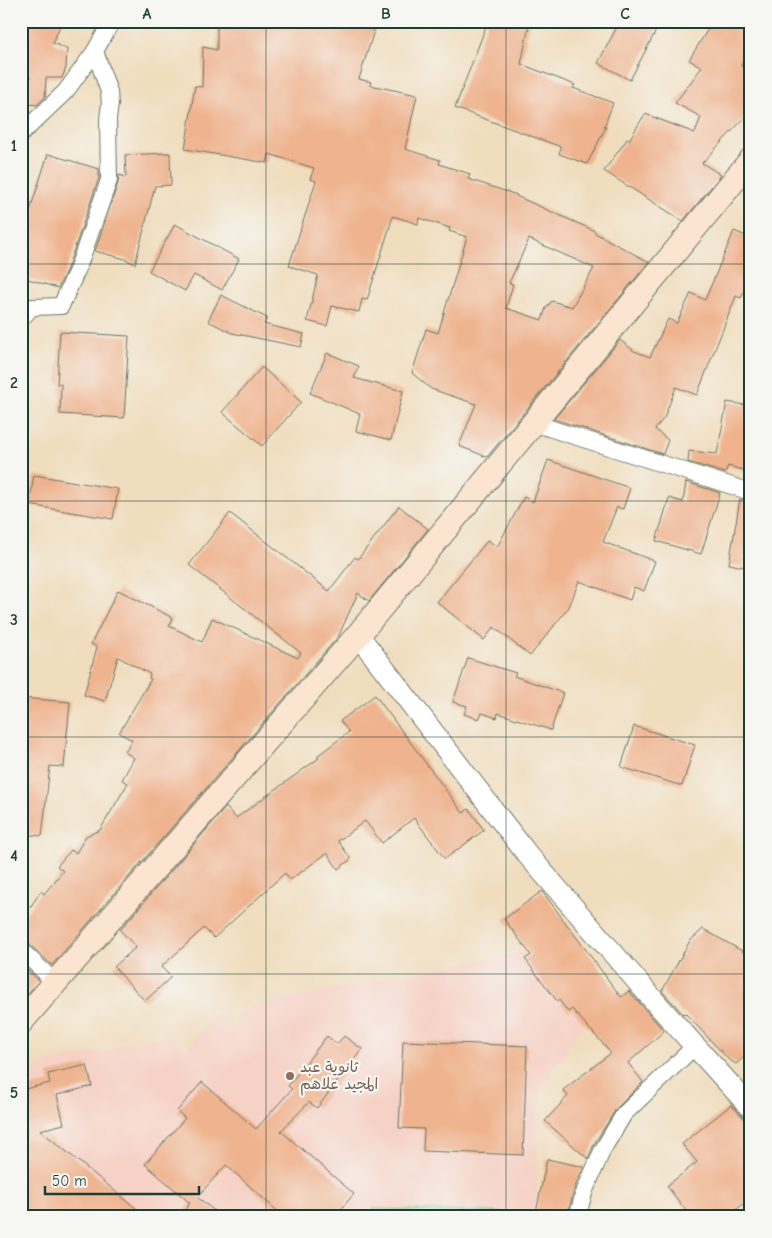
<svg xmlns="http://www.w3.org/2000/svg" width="772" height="1238" font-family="'Comic Neue','Playpen Sans Arabic',sans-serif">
<rect width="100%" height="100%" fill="#f6f6f2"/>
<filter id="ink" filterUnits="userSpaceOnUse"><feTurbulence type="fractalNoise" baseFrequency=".02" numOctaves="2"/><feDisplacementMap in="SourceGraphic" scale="10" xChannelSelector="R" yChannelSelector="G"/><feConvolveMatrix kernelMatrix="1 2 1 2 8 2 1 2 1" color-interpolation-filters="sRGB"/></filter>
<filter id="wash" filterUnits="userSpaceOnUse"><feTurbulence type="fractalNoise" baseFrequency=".0096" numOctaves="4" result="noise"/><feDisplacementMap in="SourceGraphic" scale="20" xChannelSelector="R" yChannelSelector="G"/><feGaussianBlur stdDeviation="1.12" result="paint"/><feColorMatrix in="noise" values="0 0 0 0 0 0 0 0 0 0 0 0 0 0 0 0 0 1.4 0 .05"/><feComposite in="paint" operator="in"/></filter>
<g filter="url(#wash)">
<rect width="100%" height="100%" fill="#f0ddbe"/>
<path fill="#f6d1c5" d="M526,951L588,1015L540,1091L536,1201L533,1217H21V1087L39,1065L166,1036L175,1037L185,1050L217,1014L233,1026L248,1007Z"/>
<path fill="#8dde9d" stroke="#568e68" d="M372,1209L513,1213V1217H371Z"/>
<g id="blocks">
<path fill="#efb48f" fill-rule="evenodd" d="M21,21H62L53,43L67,49L66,68L62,78H46L45,97L37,105L29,104L30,77H21Z
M217,21H377L359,79L371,82L370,85L417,95L405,149L440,160L439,164L470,174L468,179L517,195L516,196L595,231V233L649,262L487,457L459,446L476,404L431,389L412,373L426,329L438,333L467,237L449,231L450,228L419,218L418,224L393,216L367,300L362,299L359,312L332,306L327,326L307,321L318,275L289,266L316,181L310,179L314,168L269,154L267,163L185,149L195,86L202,87L203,47L217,50ZM529,239L594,268L572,307L552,301L546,308L542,320L506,308L513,284L509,283Z
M488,21H530L521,64L575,85L573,88L613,103L604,127H606L587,164L559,154L561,147L455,108Z
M620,21H661L630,80L598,63Z
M713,21H738L751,26V39L741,66L751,72V111L702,163L721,175L683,221L604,171L627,139L629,140L645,114L695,133L701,117L675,103L702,67L689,60Z
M170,153L171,185L155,186L135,264L125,259L95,251L118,183L119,175L126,177L125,155Z
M48,154L99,169V178L69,264L58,288L21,277V238Z
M175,224L239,259L222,290L194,275L185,291L149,271Z
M734,231L751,238V275L741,298L736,296L697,395L676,387L664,418L655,429L668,440L663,454L554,419L620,340L634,351L650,357L668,319L677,323L691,293L705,300Z
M221,295L267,318L264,324L304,334L301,347L232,333L208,321Z
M60,332L129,336L124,418L60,414L61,384H57Z
M327,353L359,366L354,378L403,391L391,440L356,431L360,414L310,393Z
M262,367L301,402L262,446L222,412Z
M727,402L751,406V472L728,466L725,473L688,462L689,451L717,454Z
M548,460L630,488L623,509L617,507L603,542L655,561L644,591L634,587L630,600L579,581L569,607L530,656L494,627L484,640L437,602L488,540L497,547L524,497L533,502Z
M34,475L118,489L113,519L29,505Z
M686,482L720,493L701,554L656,541L669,498L683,502Z
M740,499L751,502V558L745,557L744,567L729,564Z
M399,506L428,529L369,601L358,593L338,637L52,965L28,943L21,940V921L41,891L44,894L63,871L57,866L71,850L76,853L86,836L100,830L128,783L122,780L134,758L125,752L132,740L119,733L151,679L149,678L150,674L118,657L105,701L84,695L97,647L91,644L118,590L173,618L169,626L202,642L212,618L298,658L301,653L189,565L230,513L329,591L355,557L358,559Z
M468,658L516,673L514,676L563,693L551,730L498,713L497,718L482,713L479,719L464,714L467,706L453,702Z
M375,695L463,813L469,809L484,830L445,859L414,818L382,843L365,821L338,841L351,859L338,869L327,853L290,880L285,873L214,938L204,928L161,967L171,977L145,1001L114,967L136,947L120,930L226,807L236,818L319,758L317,756L349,732L340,721Z
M21,698L70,702L64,767L50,766L42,836L21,834Z
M634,726L695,745L682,786L621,767Z
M542,891L621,997L629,991L664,1031L628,1063L643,1082L616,1109L594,1144L588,1159L545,1121L568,1096L563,1090L611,1053L572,1009L568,1012L559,1000L557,1001L525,959L531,955L504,919Z
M703,929L751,956V1045L744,1057L736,1064L728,1059L685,1013L683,1014L662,991L690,941Z
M21,964L39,981L21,1001Z
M327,1036L337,1044L344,1036L362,1049L317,1108L309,1102L281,1131L354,1194L334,1217H284L226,1165L197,1197L222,1217H180L190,1203L145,1164L185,1118L177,1111L202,1082L256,1129L292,1089L288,1086Z
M403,1041L527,1046L523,1155L423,1151L424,1129L399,1128Z
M87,1065L92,1086L57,1095L64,1124L40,1130L147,1217H21V1090L50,1083L48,1074Z
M731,1105L751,1126V1198L727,1217H691L667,1186L697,1162L682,1144Z
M547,1159L584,1167L575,1187L567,1217H535Z"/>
</g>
</g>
<g filter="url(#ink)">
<use href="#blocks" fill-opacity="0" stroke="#687564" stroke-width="1"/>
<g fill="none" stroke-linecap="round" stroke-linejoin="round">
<g stroke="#687564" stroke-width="18">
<path id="minor" d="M21,134L66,91L95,51L112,21
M21,319L32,307L61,306L78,268L109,180L108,119L110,104L109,92L95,51
M533,423L751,492
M21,950L56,983
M577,1217L585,1190L603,1149L624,1114L695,1046"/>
</g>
<g stroke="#687564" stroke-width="23">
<path id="tertiary" d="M358,635L527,854L657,1004L751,1108"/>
</g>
<g stroke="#687564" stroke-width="26">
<path id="secondary" d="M21,1022L358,635L751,160"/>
</g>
<use href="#minor" stroke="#fff" stroke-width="16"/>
<use href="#tertiary" stroke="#fff" stroke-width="21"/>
<use href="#secondary" stroke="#fce5d0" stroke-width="24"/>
</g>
</g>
<path fill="none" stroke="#1f3d34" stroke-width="1" stroke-opacity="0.55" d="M266,21V1217M506,21V1217M21,264H751M21,501H751M21,737H751M21,974H751"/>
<circle fill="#8d6e63" stroke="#f6f6f2" stroke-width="2" cx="290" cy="1076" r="5"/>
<g text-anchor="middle" stroke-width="4.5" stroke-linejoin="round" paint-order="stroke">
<g font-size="15" fill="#785e54" stroke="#f6f6f2" text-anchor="start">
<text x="300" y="1072">ثانوية عبد<tspan x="300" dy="17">المجيد علاهم</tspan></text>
</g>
</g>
<rect width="772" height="1238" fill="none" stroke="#f6f6f2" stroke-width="55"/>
<path d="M45 1186v8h154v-8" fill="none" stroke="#1f3d34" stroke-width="2.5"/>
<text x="52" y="1186" font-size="15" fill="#1f3d34" stroke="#f6f6f2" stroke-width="4" paint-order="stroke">50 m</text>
<rect x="28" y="28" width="716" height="1182" fill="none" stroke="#1f3d34" stroke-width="2"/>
<g font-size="16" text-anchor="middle" font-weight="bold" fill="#1f3d34">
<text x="147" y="19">A</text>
<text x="386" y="19">B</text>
<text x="625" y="19">C</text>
<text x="14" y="151">1</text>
<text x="14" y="388">2</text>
<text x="14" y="625">3</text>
<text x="14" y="861">4</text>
<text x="14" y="1098">5</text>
</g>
</svg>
